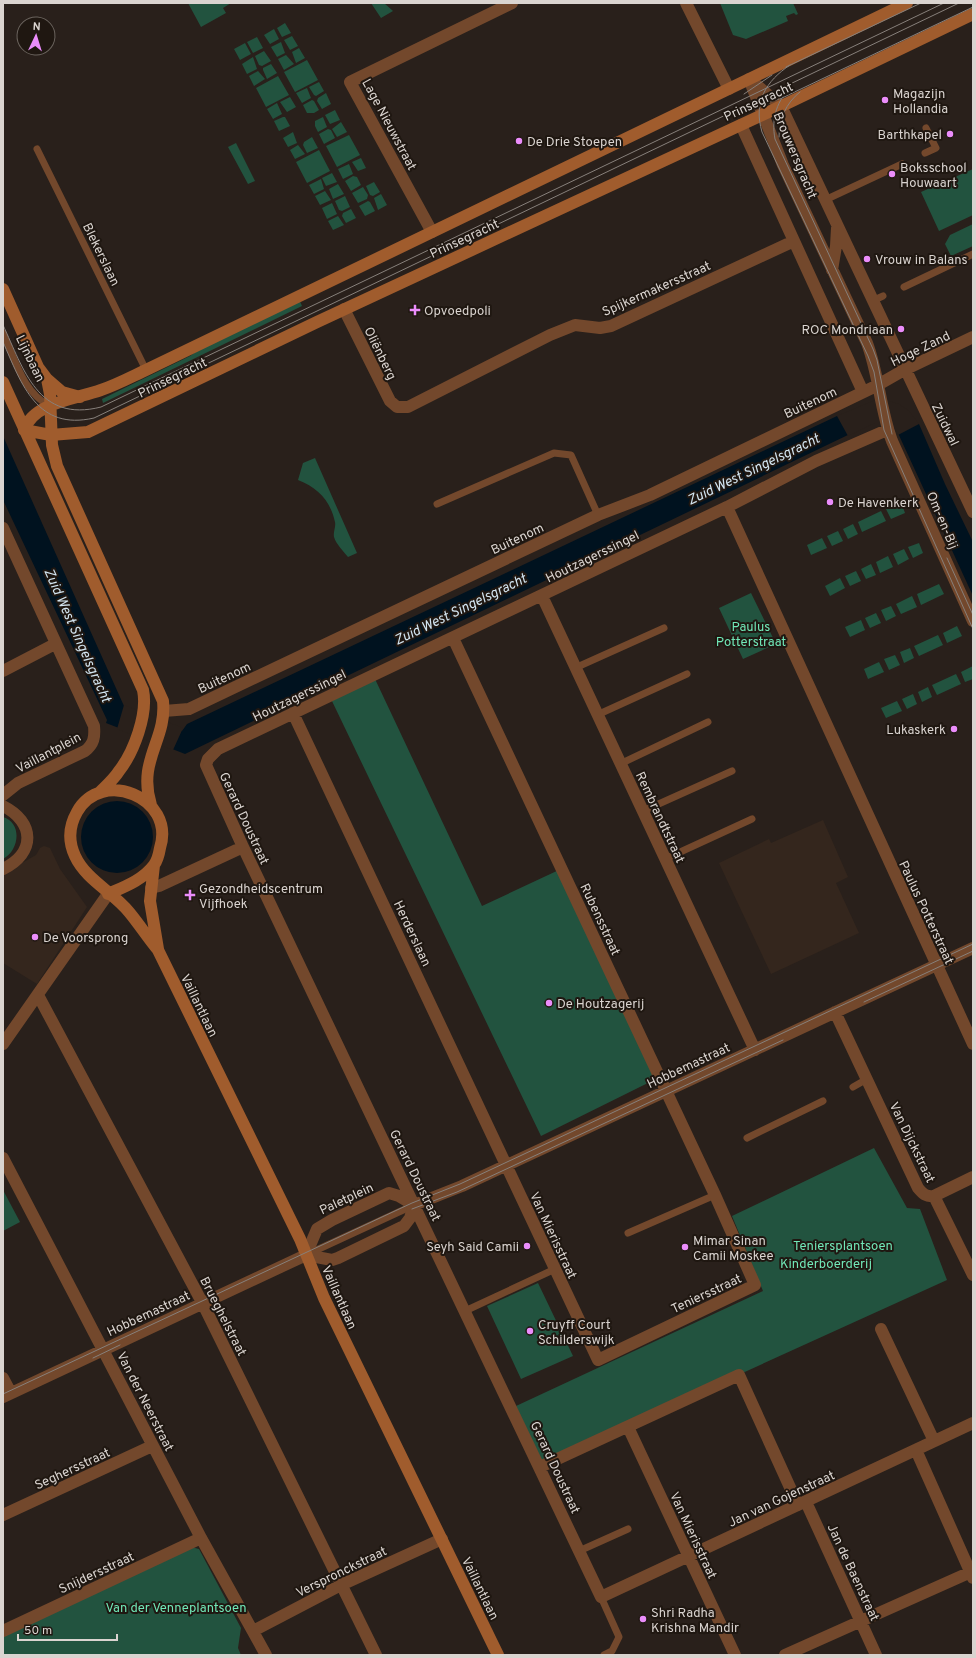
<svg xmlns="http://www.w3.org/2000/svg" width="976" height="1658" font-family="Overpass,sans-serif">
<rect width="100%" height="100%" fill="#29201b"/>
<path fill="#34261d" d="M823,820L848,877L836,883L859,933L771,974L719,863L769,839L771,843Z
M44,846L50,848L60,869L87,907L37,984L3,963V874L36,855L40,848Z"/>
<path fill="#22533f" d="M188,3H231L223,8L226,13L201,27Z
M371,3H384L393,11L381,18Z
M720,3H793L798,14L796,15L794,13L786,16L788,21L746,39L733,35Z
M285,23L291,33L282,37L277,28Z
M274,29L279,39L270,44L264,35Z
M292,36L298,46L290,50L284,40Z
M257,37L263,48L253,53L247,42Z
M281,42L285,53L277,57L271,47Z
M245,43L251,54L240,60L234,49Z
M299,48L305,58L296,63L292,52Z
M264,51L271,61L262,66L259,65L255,56Z
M286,55L294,64L284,70L278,59Z
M253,57L257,69L247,74L242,64Z
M307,60L318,80L295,92L284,72Z
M271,64L277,73L267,79L263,70V68Z
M258,71L265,79L254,86L249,76Z
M278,76L289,95L266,107L256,88Z
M319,82L324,91L316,96L314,95L309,87Z
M307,88L311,98L302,103L296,93Z
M326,93L331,104L322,109L317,101L318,98Z
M290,97L296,107L287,112L280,102Z
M312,100L314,101L319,110L314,113H307L303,105Z
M277,103L282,114L273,119L267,109Z
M335,110L340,120L330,124L325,115Z
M283,117H285L290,126L279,131L274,121Z
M323,117L327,127L318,132L315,126V121Z
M341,122L347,132L337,137L332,129Z
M328,129L331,130L335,138L324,144L319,134Z
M293,132L297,143L288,147L283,138Z
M349,135L360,155L337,167L326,146Z
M312,137L318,148L307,153L303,145L304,142Z
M236,143L255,181L248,184L228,147Z
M298,145L305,154L295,159L290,150Z
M319,150L330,171L307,183L296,162Z
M361,158L366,168L358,171L352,162Z
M349,164L353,174L343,179L338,169Z
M973,169V215L939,231L921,192Z
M332,173L337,182L326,186L322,178Z
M353,176L357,177L361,185L351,191L345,181Z
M321,179L324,189L314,194L309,185Z
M374,182L380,192L373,196L370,195L366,186Z
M338,184L344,194L333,199L329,189Z
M363,187L368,195L367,199L358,203L352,193Z
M325,191L331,200L320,205L315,196Z
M381,194L387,205L378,210L374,198Z
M345,196L350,207L342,211L339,210L335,201Z
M368,201L370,202L375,211L365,216L359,206Z
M332,203L337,214L327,219L322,208Z
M351,209L356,218L346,223L342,216L343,213Z
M338,216L344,225L333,230L328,221Z
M973,224V246L951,256L945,244L950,235Z
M299,299L302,306L103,403L102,399L190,356L204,346Z
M315,458L357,553L348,557C344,552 336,544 334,537C333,532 336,527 335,522C330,500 318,488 298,480L303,463Z
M901,502L905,513L891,519L886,509Z
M881,511L886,521L862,532L858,522Z
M853,524L858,534L848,539L843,529Z
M838,531L843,541L832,546L827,536Z
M822,538L827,548L811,555L807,545Z
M919,543L923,553L913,558L908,547Z
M904,549L909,559L898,565L893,554Z
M888,556L893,567L880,573L876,562Z
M871,564L876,575L866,579L861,569Z
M856,571L861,581L850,586L845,576Z
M840,578L845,588L830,596L825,586Z
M939,584L944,594L921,605L917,594Z
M751,593L776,644L743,659L719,608Z
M912,596L917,607L901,614L896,604Z
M891,606L896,616L886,621L881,610Z
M876,613L881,623L870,628L865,618Z
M861,620L865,630L850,637L845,627Z
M957,626L962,636L947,643L943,633Z
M938,635L943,645L919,656L914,646Z
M910,648L914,658L904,663L900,652Z
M895,655L900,665L889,670L884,659Z
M879,662L884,672L868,679L864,669Z
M973,666V679L965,682L961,672Z
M956,674L961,684L937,695L932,685Z
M375,679L482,906L561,869L656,1079L541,1136L331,699Z
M928,687L932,697L922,702L918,692Z
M913,694L917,704L907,709L902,699Z
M897,701L902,711L886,718L881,708Z
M3,817C23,823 19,851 3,859Z
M874,1148L907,1208L920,1209L947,1280L542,1464L516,1406L763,1291L732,1216Z
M3,1190L20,1222L3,1231Z
M538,1283L573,1356L521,1379L487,1306Z
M191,1547L199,1549L241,1628L238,1648L241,1655H3V1636Z"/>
<path fill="#00121f" d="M837,416L919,424L945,484L973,542V596L897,431L884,422H875L185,754L106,723L107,720L3,500V436L124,706L182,731L187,724Z
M81 837a36 36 0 1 1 72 0a36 36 0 1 1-72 0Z"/>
<path fill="#29201b" d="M875,400L889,401L899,404L909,411L919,424L898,435L894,428L882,423H875L848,436L837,416Z
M124,705L183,728L173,750L117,729Z"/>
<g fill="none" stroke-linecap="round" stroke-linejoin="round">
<path stroke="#73482c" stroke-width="7" d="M37,149L146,370
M925,153L936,148L926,128
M825,200L902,164
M904,287L973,254
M872,301L883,296
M3,333C15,359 23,393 50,406
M437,504L554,453L571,455L598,515
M575,668L664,628
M597,715L687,674
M620,764L708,722
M643,811L732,771
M665,859L752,819
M853,1087L867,1079
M747,1138L823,1101
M628,1233L715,1195
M308,1254L414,1205
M465,1311L555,1269
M579,1551L628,1529
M601,1597L619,1637L612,1651L604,1655"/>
<path stroke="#73482c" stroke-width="12" d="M686,3L729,89
M749,79L783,165L867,343C879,375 880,409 892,441L973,621
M752,81L781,106L973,512
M741,125L863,392
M432,232L350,82L512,3
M832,270L836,246L837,228
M344,309L390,401L397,407H408L550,335L575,325L600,328L611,326L794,241
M887,430L816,461L727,507L218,749L208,759L206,765L243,847L601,1597L973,1423
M727,507L973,1044
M3,528L94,726C95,737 94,744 85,751L18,783L3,795
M542,596L755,1050
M3,671L55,644
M164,711L189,709L598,515L650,495L876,386L904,370L973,337
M293,713L598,1360L755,1285L715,1195L453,638
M3,806C35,822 36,853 3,869
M151,888L159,886L243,847
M38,995L204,1306L376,1655
M835,1012L918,1188C923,1194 926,1197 934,1196L973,1177
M3,1044L108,894
M3,1158L201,1538L266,1655
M934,1196L973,1275
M414,1205L462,1186L973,948
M306,1255L317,1229L332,1220L389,1193L399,1196L414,1205
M306,1255L332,1260L338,1258L404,1226L410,1218L414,1205
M881,1329L934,1441
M3,1378L11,1393
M3,1397L306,1255
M628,1427L735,1655
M916,1450L973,1578
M540,1467L739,1375L798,1505
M806,1502L876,1655
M3,1515L152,1446
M3,1631L201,1538
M253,1631L341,1585L442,1539
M785,1655L973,1571"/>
<path stroke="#a05c2d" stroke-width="12" d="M3,289L38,367L47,379L50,394L52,445L57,466L163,701C167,740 137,760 151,805
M47,379L62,392L80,397
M3,382L143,690C148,714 134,752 119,771C114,779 107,785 100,792
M24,430L51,435L88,432L317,322L790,102L973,14
M24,430C34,402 76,399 101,390C116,385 131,377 146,370L907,3
M154,865L150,901L158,949
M108,894C124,887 143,880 154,865C157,861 159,854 160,848C176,797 101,768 77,812C69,826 68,841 75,856C86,880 113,892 129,912C139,924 148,938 158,950L300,1239L324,1298L498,1655"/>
<path stroke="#87807b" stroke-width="1" d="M790,65C766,81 753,102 762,132L868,356L874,372L884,430L973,629
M786,67L921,3
M792,86C777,100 771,118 775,139L873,349L877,360L892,434
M744,94L772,75
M754,107L782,98L973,7
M779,137C779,119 786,103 800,92
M3,325C24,370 38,423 101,407L944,3
M3,342C22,385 37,431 94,418L959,3
M947,558L973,615
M864,1002L973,951
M412,1209L457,1192L783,1040
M93,1358L120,1345
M3,1394L412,1203L460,1184L973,944"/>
</g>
<g fill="#eb8dfb" stroke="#1f1711" stroke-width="1.5">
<circle cx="885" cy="100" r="4"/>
<circle cx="950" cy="134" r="4"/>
<circle cx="519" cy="141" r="4"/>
<circle cx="892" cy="174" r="4"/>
<circle cx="867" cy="259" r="4"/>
<path d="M413 304h4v4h4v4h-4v4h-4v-4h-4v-4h4z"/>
<circle cx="901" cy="329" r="4"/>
<circle cx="830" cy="502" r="4"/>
<circle cx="954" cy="729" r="4"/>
<path d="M188 889h4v4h4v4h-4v4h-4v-4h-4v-4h4z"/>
<circle cx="35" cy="937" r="4"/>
<circle cx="549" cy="1003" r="4"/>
<circle cx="527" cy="1246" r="4"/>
<circle cx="685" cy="1247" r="4"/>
<circle cx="530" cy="1331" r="4"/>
<circle cx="643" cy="1619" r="4"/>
</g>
<g text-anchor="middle" stroke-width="4" stroke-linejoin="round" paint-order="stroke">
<g font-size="13" fill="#dad4d0" stroke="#1f1711" text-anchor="start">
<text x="893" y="98">Magazijn<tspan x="893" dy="15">Hollandia</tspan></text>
<text x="942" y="139" text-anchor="end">Barthkapel</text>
<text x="527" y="146">De Drie Stoepen</text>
<text x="900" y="172">Boksschool<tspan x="900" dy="15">Houwaart</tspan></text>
<text x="875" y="264">Vrouw in Balans</text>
<text x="424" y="315">Opvoedpoli</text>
<text x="893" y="334" text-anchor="end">ROC Mondriaan</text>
<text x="838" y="507">De Havenkerk</text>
<text x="946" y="734" text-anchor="end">Lukaskerk</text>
<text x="199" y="893">Gezondheidscentrum<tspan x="199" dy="15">Vijfhoek</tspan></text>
<text x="43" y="942">De Voorsprong</text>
<text x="557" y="1008">De Houtzagerij</text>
<text x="693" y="1245">Mimar Sinan<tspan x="693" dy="15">Camii Moskee</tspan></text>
<text x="519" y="1251" text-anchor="end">Seyh Said Camii</text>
<text x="538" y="1329">Cruyff Court<tspan x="538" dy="15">Schilderswijk</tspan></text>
<text x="651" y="1617">Shri Radha<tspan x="651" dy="15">Krishna Mandir</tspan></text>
</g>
<g font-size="13" fill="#dad4d0" stroke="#1f1711">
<text transform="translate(758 101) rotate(-25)" y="5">Prinsegracht</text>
<text transform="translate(390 124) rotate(62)" y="5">Lage Nieuwstraat</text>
<text transform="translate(796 155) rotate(67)" y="5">Brouwersgracht</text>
<text transform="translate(464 238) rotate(-25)" y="5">Prinsegracht</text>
<text transform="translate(102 254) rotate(64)" y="5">Blekerslaan</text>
<text transform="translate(656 288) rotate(-24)" y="5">Spijkermakersstraat</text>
<text transform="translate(920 348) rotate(-26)" y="5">Hoge Zand</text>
<text transform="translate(381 353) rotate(64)" y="5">Oliënberg</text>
<text transform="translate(31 358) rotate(64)" y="5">Lijnbaan</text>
<text transform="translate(172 377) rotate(-26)" y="5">Prinsegracht</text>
<text transform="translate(810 402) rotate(-25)" y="5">Buitenom</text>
<text transform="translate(946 424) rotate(64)" y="5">Zuidwal</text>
<text transform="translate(943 520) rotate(67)" y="5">Om-en-Bij</text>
<text transform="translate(517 538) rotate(-25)" y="5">Buitenom</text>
<text transform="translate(592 556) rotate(-26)" y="5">Houtzagerssingel</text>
<text transform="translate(224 677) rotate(-25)" y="5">Buitenom</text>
<text transform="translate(299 695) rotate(-26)" y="5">Houtzagerssingel</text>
<text transform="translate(48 752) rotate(-28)" y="5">Vaillantplein</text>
<text transform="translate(661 817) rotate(65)" y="5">Rembrandtstraat</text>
<text transform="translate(245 818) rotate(65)" y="5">Gerard Doustraat</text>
<text transform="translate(927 912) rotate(65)" y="5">Paulus Potterstraat</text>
<text transform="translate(601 919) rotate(65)" y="5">Rubensstraat</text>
<text transform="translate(413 933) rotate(65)" y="5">Herderslaan</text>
<text transform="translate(200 1005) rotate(64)" y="5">Vaillantlaan</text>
<text transform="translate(688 1065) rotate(-25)" y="5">Hobbemastraat</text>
<text transform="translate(913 1142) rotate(64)" y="5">Van Dijckstraat</text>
<text transform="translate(416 1175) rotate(64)" y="5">Gerard Doustraat</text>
<text transform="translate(346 1198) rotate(-25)" y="5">Paletplein</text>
<text transform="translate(554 1235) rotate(65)" y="5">Van Mierisstraat</text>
<text transform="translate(706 1293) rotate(-25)" y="5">Teniersstraat</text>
<text transform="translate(340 1297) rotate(66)" y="5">Vaillantlaan</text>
<text transform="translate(148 1313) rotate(-25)" y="5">Hobbemastraat</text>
<text transform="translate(224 1316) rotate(63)" y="5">Brueghelstraat</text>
<text transform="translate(146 1401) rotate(63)" y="5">Van der Neerstraat</text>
<text transform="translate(556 1467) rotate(65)" y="5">Gerard Doustraat</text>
<text transform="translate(72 1468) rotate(-25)" y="5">Seghersstraat</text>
<text transform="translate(781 1498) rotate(-25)" y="5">Jan van Gojenstraat</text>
<text transform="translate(694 1535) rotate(65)" y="5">Van Mierisstraat</text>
<text transform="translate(341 1571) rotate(-26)" y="5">Verspronckstraat</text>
<text transform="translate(96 1572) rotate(-25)" y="5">Snijdersstraat</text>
<text transform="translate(854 1572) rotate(65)" y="5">Jan de Baenstraat</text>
<text transform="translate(481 1588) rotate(64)" y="5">Vaillantlaan</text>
</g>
<g font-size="13" fill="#71e8b8" stroke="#1f1711">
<text x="751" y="631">Paulus<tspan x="751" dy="15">Potterstraat</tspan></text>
<text x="843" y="1250">Teniersplantsoen</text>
<text x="826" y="1268">Kinderboerderij</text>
<text x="176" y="1612">Van der Venneplantsoen</text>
</g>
<g font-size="14" font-style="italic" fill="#d3e5f1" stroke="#1f1711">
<text transform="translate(753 469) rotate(-26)" y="5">Zuid West Singelsgracht</text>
<text transform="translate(460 609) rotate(-26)" y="5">Zuid West Singelsgracht</text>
<text transform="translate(78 635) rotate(66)" y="5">Zuid West Singelsgracht</text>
</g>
</g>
<rect width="976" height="1658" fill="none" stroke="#dad4d0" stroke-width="8"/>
<g transform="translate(36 36) rotate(4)"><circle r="19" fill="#1f1711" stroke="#6a635d"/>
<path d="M0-3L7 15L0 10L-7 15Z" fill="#eb8dfb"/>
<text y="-6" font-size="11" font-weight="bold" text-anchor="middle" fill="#dad4d0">N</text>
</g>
<path d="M18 1634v6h99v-6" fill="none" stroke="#dad4d0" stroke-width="2"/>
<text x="24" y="1634" font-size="12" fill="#dad4d0" stroke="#1f1711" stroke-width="3" paint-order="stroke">50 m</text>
</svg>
